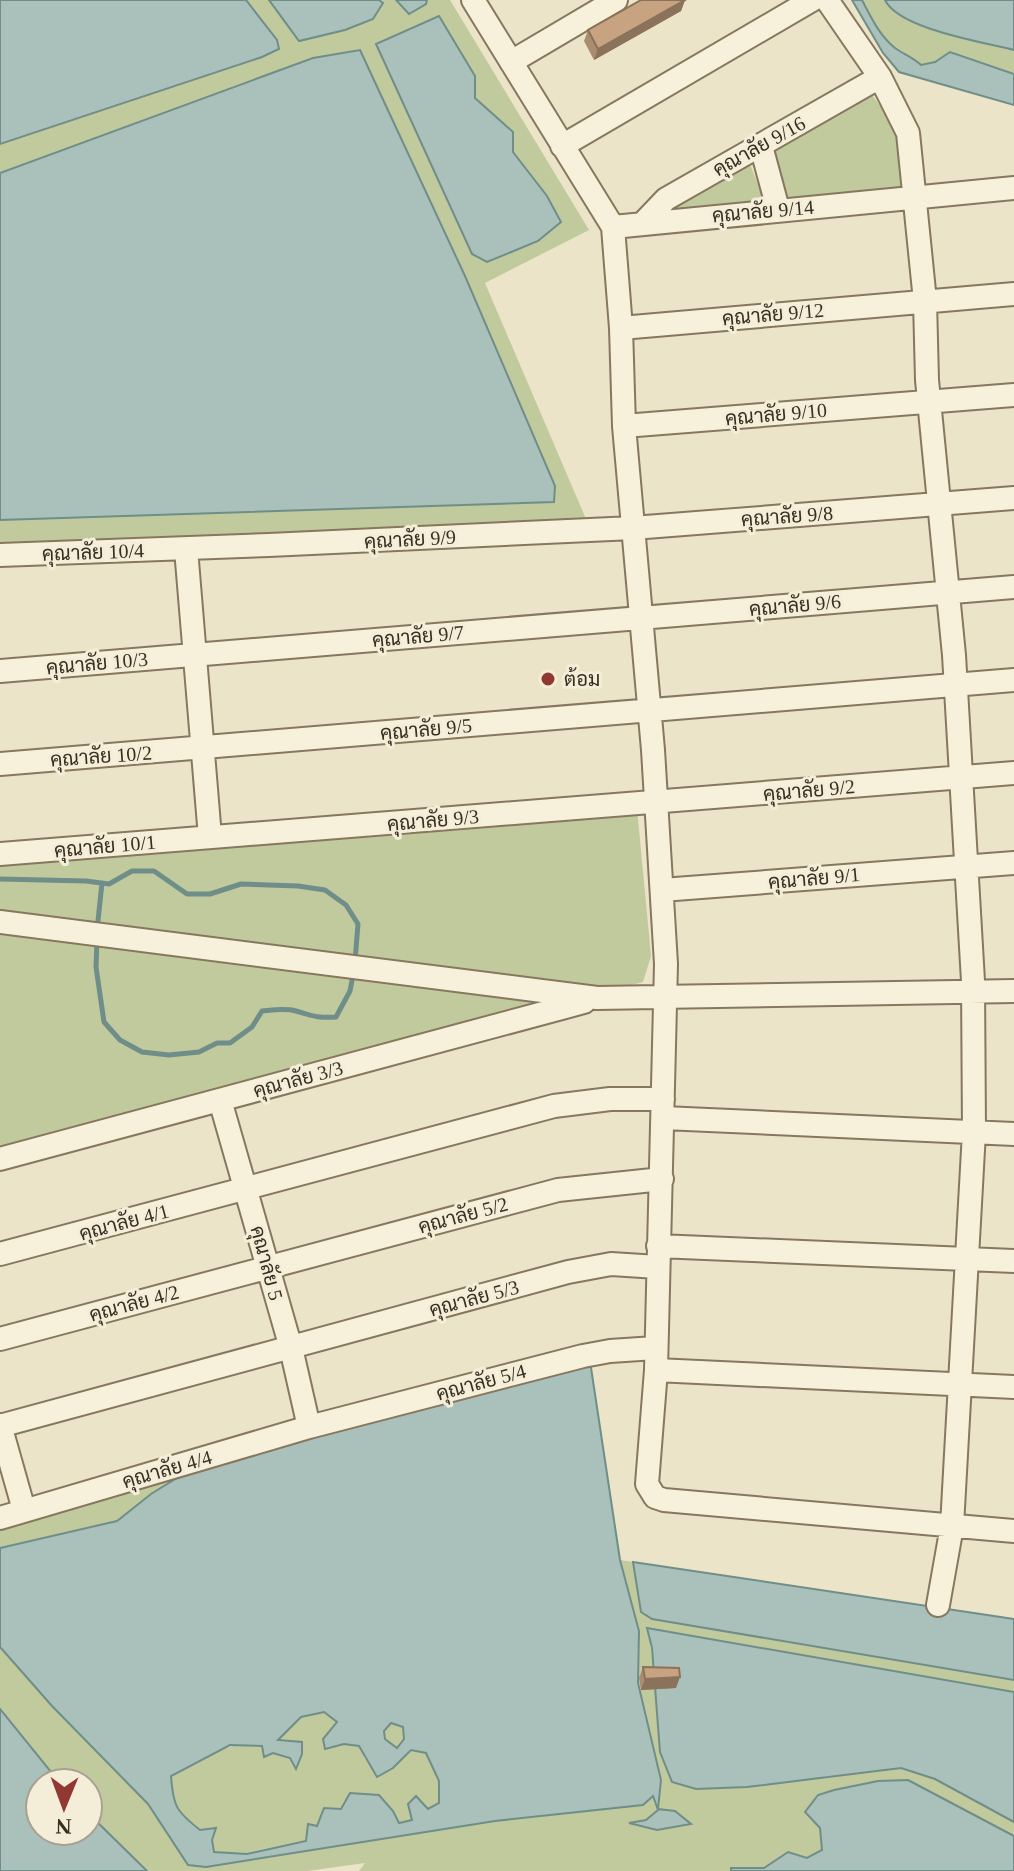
<svg xmlns="http://www.w3.org/2000/svg" width="1014" height="1871" font-family="'Times New Roman',Sarabun,serif">
<rect width="100%" height="100%" fill="#ece4c8"/>
<path fill="#c1ca9d" fill-rule="evenodd" d="M246,0H269L299,41L382,4L379,0H396L409,14L426,4L427,0H450L589,230L485,283L586,519L0,545V520L554,502L555,486L465,276L313,58L0,173V144L262,57L279,49L277,40ZM438,17L475,98L512,132L513,152L547,196L377,44Z
M862,0H885C899,29 983,41 1014,50V74L950,52L935,62L921,65C913,57 903,54 895,48C879,36 871,17 862,0Z
M869,90L895,128L901,188L783,198L768,150Z
M748,159L765,202L672,212L678,199Z
M637,808L651,956L643,982L0,1149V860Z
M193,1468L151,1494L117,1521L0,1548V1520Z
M620,1560L633,1562L641,1612L652,1619L1014,1680V1692L648,1628L654,1671L696,1789L747,1787L901,1768L935,1779L1014,1822V1836L908,1780L878,1781L818,1795L822,1850L807,1858L788,1852L765,1868H732L731,1871H359L365,1863L307,1871H147L88,1813V1783H60L0,1709V1647L52,1706L148,1804L188,1865L206,1867L495,1821L643,1805L653,1796L658,1808L661,1780L638,1683L639,1631ZM646,1820L690,1824L657,1830L632,1822Z
M324,1712L338,1722L344,1744L359,1746L366,1761L393,1768L411,1750L427,1753L439,1781V1803L412,1820L399,1823L393,1811C350,1809 335,1802 306,1841L247,1854L213,1852L212,1840C183,1815 174,1816 171,1776C199,1762 228,1738 261,1746C269,1748 280,1755 290,1758L296,1768L302,1754L277,1741L301,1717Z
M391,1723L403,1727L404,1739L398,1748L385,1739L384,1731Z"/>
<path fill="#a9c0bb" stroke="#708e89" stroke-width="2" fill-rule="evenodd" d="M0,0H246L277,40L279,49L262,57L0,144Z
M269,0H379L383,3L373,19L345,30L299,41Z
M396,0H427L426,4L409,14Z
M852,0H862C871,17 879,35 895,48C903,54 913,57 921,65L935,62L950,52L1014,74V105L899,72L883,53Z
M885,0H1014V50C983,42 899,29 885,0Z
M439,16L475,76V98L513,132V152L547,196L561,222L538,241L487,262L472,254L376,44Z
M360,50L465,276L555,486L554,502L0,520V173L313,58Z
M590,1361L620,1560L639,1631L638,1683L661,1780L658,1809L675,1811L691,1824L657,1830L629,1823L646,1820L658,1810L653,1796L643,1805L495,1821L206,1867L188,1865L148,1804L52,1706L0,1647V1548L117,1521L151,1494L193,1468ZM324,1712L337,1722L323,1739L325,1749L344,1744L359,1746L377,1777L393,1768L411,1750L426,1753L439,1781V1803L428,1809L416,1796L408,1804L412,1820L399,1823L393,1811L379,1795L350,1793L341,1809L324,1808L317,1826L308,1824L306,1841L247,1854L214,1852L212,1840L216,1828L200,1830C176,1811 173,1806 171,1776L230,1745L262,1746L264,1757L273,1753L290,1758L296,1769L302,1754V1742L278,1740L301,1717ZM391,1723L403,1727L404,1739L397,1748L385,1739L384,1731Z
M633,1562L1014,1619V1680L652,1619L641,1612Z
M647,1628L1014,1692V1822L935,1779L901,1768L747,1787L696,1789L672,1782L660,1752L652,1648Z
M0,1709L60,1783H40V1831H88V1813L147,1871H0Z
M908,1780L1014,1836V1871H731V1868H764L788,1852L807,1858L822,1850L820,1828L805,1812L818,1795L834,1790L878,1781Z"/>
<g fill="none" stroke-linecap="round" stroke-linejoin="round">
<path stroke="#708e89" stroke-width="5" d="M0,879L86,881L109,884L132,871H154L187,894H210L241,884L298,886L325,890L346,905L358,924L355,961
M97,930L102,883
M97,940L96,967L104,1022L120,1040L142,1052L169,1055L199,1052L217,1043H230L252,1027L262,1011C273,1010 285,1008 296,1011C314,1016 316,1018 336,1017L350,991L353,975"/>
<g stroke="#87775e" stroke-width="26">
<path id="minor" d="M473,0L613,227L621,328L624,426L653,750L666,964L656,1370L647,1484L655,1497L664,1500L1014,1531
M827,0L880,77L908,133L925,301L927,380L954,655L973,981L974,1132L952,1526L938,1605
M511,62L616,0
M562,146L812,0
M761,146L778,209
M644,222L666,199L880,77
M613,227L1014,188
M621,328L1014,294
M624,426L1014,395
M186,549L210,837
M0,555L269,545L633,528L1014,498
M0,671L1014,587
M0,764L1014,680
M0,854L1014,773
M662,890L1014,863
M0,922L597,998L1014,991
M220,1100L291,1348L309,1427
M664,1118L1014,1134
M0,1159L584,1002
M658,1246L1014,1261
M0,1254L554,1106L610,1099H663
M0,1339L558,1190L662,1179
M656,1370L1014,1387
M0,1425L24,1510
M0,1426L568,1272L611,1264L658,1267
M0,1518L309,1427L583,1356L610,1351L655,1348"/>
</g>
<use href="#minor" stroke="#f7f1db" stroke-width="22"/>
</g>
<path fill="#ab8c6f" d="M685,0L681,11L594,60L584,41L588,30Z
M643,1667L676,1688L641,1690L639,1678Z"/>
<path fill="#8b725a" d="M685,0L681,11L594,60L598,49Z
M680,1677L676,1688L641,1690L645,1679Z"/>
<path fill="#c7a381" stroke="#8b725a" stroke-width="2" d="M641,0H685L598,49L588,30Z
M643,1667L679,1668L680,1677L645,1679Z"/>
<circle fill="#923832" stroke="#f4eed8" stroke-width="3" cx="548" cy="679" r="8"/>
<g text-anchor="middle" stroke-width="6" stroke-linejoin="round" paint-order="stroke">
<g font-size="20" fill="#382e21" stroke="#f4eed8">
<text transform="translate(759 146) rotate(-29)" y="7">คุณาลัย 9/16</text>
<text transform="translate(763 211) rotate(-5)" y="7">คุณาลัย 9/14</text>
<text transform="translate(773 314) rotate(-5)" y="7">คุณาลัย 9/12</text>
<text transform="translate(776 414) rotate(-5)" y="7">คุณาลัย 9/10</text>
<text transform="translate(787 516) rotate(-4)" y="7">คุณาลัย 9/8</text>
<text transform="translate(410 539) rotate(-3)" y="7">คุณาลัย 9/9</text>
<text transform="translate(93 552) rotate(-2)" y="7">คุณาลัย 10/4</text>
<text transform="translate(795 605) rotate(-5)" y="7">คุณาลัย 9/6</text>
<text transform="translate(418 636) rotate(-5)" y="7">คุณาลัย 9/7</text>
<text transform="translate(97 663) rotate(-5)" y="7">คุณาลัย 10/3</text>
<text transform="translate(426 729) rotate(-5)" y="7">คุณาลัย 9/5</text>
<text transform="translate(101 756) rotate(-4)" y="7">คุณาลัย 10/2</text>
<text transform="translate(809 790) rotate(-5)" y="7">คุณาลัย 9/2</text>
<text transform="translate(433 820) rotate(-5)" y="7">คุณาลัย 9/3</text>
<text transform="translate(105 846) rotate(-5)" y="7">คุณาลัย 10/1</text>
<text transform="translate(814 878) rotate(-5)" y="7">คุณาลัย 9/1</text>
<text transform="translate(298 1079) rotate(-15)" y="7">คุณาลัย 3/3</text>
<text transform="translate(463 1215) rotate(-15)" y="7">คุณาลัย 5/2</text>
<text transform="translate(124 1222) rotate(-15)" y="7">คุณาลัย 4/1</text>
<text transform="translate(267 1263) rotate(75)" y="7">คุณาลัย 5</text>
<text transform="translate(474 1298) rotate(-15)" y="7">คุณาลัย 5/3</text>
<text transform="translate(134 1303) rotate(-15)" y="7">คุณาลัย 4/2</text>
<text transform="translate(481 1382) rotate(-15)" y="7">คุณาลัย 5/4</text>
<text transform="translate(167 1469) rotate(-16)" y="7">คุณาลัย 4/4</text>
</g>
<g font-size="20" fill="#382e21" stroke="#f4eed8" text-anchor="start">
<text x="564" y="686">ต้อม</text>
</g>
</g>
<g transform="translate(64 1807) rotate(181)"><circle r="38" fill="#f4eed8" stroke="#a9a18f" stroke-width="2"/>
<path d="M0-6L14 30L0 20L-14 30Z" fill="#923832"/>
<text y="-12" font-size="22" font-weight="bold" text-anchor="middle" fill="#382e21">N</text>
</g>
</svg>
